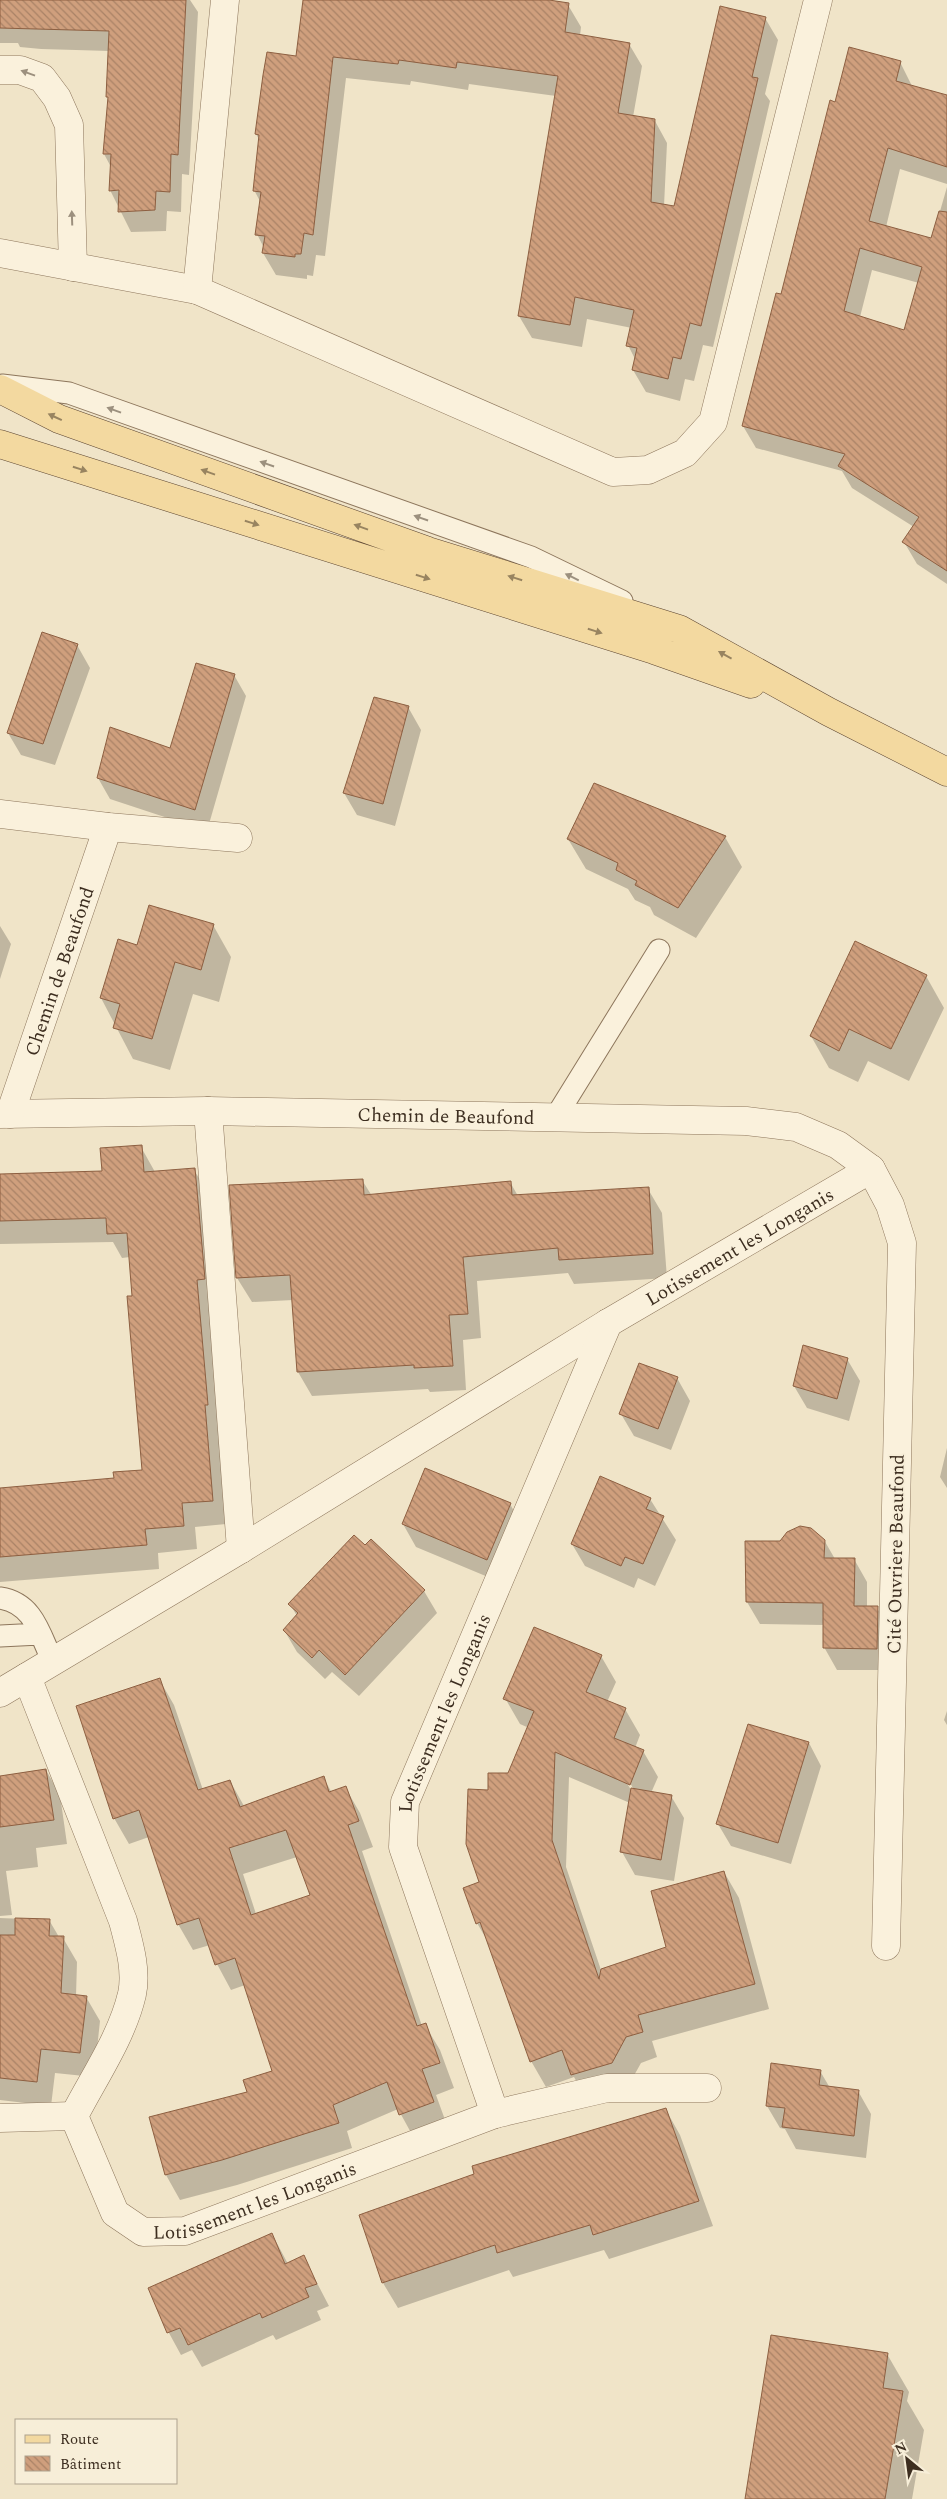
<svg xmlns="http://www.w3.org/2000/svg" width="947" height="2499" font-family="Spectral,serif">
<defs>
<pattern id="building-back-hatch" width="6" height="6" patternUnits="userSpaceOnUse" patternTransform="scale(1.25)"><rect width="6" height="6" fill="#cf9f7d"/><path d="M-1 5l2 2M0 0l6 6M5-1l2 2" fill="none" stroke="#a98266"/></pattern>
</defs>
<rect width="100%" height="100%" fill="#f0e4c8"/>
<path fill="#0003" fill-rule="evenodd" d="M0,0H190L198,12L189,175L182,174L181,212L167,211L166,231L131,232L110,190L111,167L104,154L109,100L107,96L110,51L41,49L20,47L18,43H0Z
M304,0H539L568,5L581,27L580,36L629,44L642,66L633,117L655,121L667,143L664,206L675,207L765,18L778,40L765,94L770,101L713,347L703,345L694,381L685,379L680,401L646,392L633,370L635,359L628,345L632,328L587,319L582,347L532,338L519,316L556,96L469,84L468,90L411,81L410,85L346,78L325,256L316,255L313,276L307,275V279L276,275L263,253L264,248L257,234L261,203L254,190L260,141L256,134L297,57Z
M900,62L912,86L947,96V184L900,169L886,227L932,239L947,187V584L917,564L904,542L914,527L852,488L842,471L756,448L743,426L836,103ZM872,270L919,283L904,331L860,317Z
M77,645L90,668L55,765L21,755L8,733Z
M234,675L246,696L207,831L110,799L98,778L171,750Z
M408,707L421,730L395,826L357,815L344,793Z
M725,837L742,867L696,938L654,915L650,907L635,900L628,889L586,869L568,839Z
M213,925L231,957L219,1002L193,994L170,1070L133,1059L101,998L138,946Z
M0,926L11,944L0,979Z
M926,976L944,1008L909,1081L868,1061L858,1082L829,1068L811,1036Z
M141,1147L155,1172L194,1170L208,1193L221,1428L218,1429L226,1524L195,1527L197,1549L158,1553L159,1569L0,1582V1489L115,1479L143,1471L130,1257L122,1258L113,1242L0,1244V1176L103,1172Z
M362,1180L372,1196L510,1182L518,1196L648,1189L662,1213L667,1278L574,1284L568,1273L477,1281L481,1338L463,1340L466,1390L430,1392L428,1389L312,1396L298,1372L293,1300L252,1302L237,1278Z
M847,1359L860,1381L849,1421L807,1408L794,1386Z
M677,1378L690,1401L671,1450L634,1436L621,1414Z
M947,1448V1488L940,1477Z
M650,1499L676,1540L655,1586L638,1578L634,1588L585,1566L572,1544Z
M510,1504L523,1527L500,1582L416,1547L403,1524Z
M371,1540L424,1591L437,1613L359,1696L332,1672L325,1679L297,1652L284,1630L297,1616L290,1604Z
M824,1540L835,1559H854L867,1582V1608H877L890,1630L889,1670H837L824,1647V1625L760,1624L747,1602L781,1542Z
M601,1656L616,1682L607,1702L625,1709L640,1735L635,1748L643,1751L658,1777L651,1793L671,1796L684,1818L674,1881L635,1875L622,1852L630,1803L569,1777L566,1867L601,1970L668,1948L724,1872L739,1898L769,2009L652,2041L657,2057L641,2063L627,2088L587,2100L574,2077L546,2087L531,2061L491,1947L477,1923L489,1791L509,1774L529,1728L520,1724L505,1698ZM628,1779L634,1790H631L625,1780Z
M159,1679L174,1705L203,1790L230,1781L244,1806L323,1777L332,1793L345,1787L360,1813L373,1847L362,1851L422,2026L425,2025L440,2050L454,2088L436,2095L448,2128L415,2140L398,2109L347,2131L352,2148L237,2185L180,2200L166,2175L249,2093L274,2072L245,1985L231,1990L217,1964L210,1945L193,1950L178,1924L149,1837L129,1844L114,1818ZM297,1857L312,1896L256,1914L243,1874Z
M947,1711V1725L944,1720Z
M749,1725L809,1743L821,1766L791,1864L731,1846L718,1824Z
M46,1770L60,1795L67,1844L36,1848L38,1867L6,1871L12,1915L0,1916V1777Z
M0,1918L49,1920L59,1937L63,1938L77,1962L76,1996L86,1997L100,2021L94,2077L55,2073L51,2106L0,2100Z
M820,2071L830,2088L858,2091L871,2114L866,2158L796,2149L785,2129L780,2128L767,2106Z
M666,2110L680,2135L713,2226L609,2259L604,2250L513,2277L509,2270L398,2308L383,2283Z
M272,2234L288,2264L303,2256L329,2306L317,2311L321,2320L276,2340L273,2335L202,2367L192,2350L181,2355L169,2333L150,2289Z
M887,2354L909,2392L907,2401L924,2430L912,2499H747Z"/>
<path fill="url(#building-back-hatch)" stroke="#8d5f41" fill-rule="evenodd" d="M0,0H186L178,155L171,154L170,192L156,191L155,210L118,212L119,190L109,191L111,154H103L108,97H106L109,31L0,28Z
M303,0H549L569,3L565,32L630,43L618,113L655,119L651,202L674,206L720,6L766,17L752,77L758,78L701,326L690,323L681,359L673,357L668,379L632,370L637,348L626,346L634,310L575,297L570,325L518,316L558,76L457,62L456,68L399,60L398,64L333,57L313,235L304,233L301,254H295V257L262,253L265,236L255,235L261,192L253,191L259,135L255,134L263,75L267,52L296,56Z
M849,47L901,61L896,81L947,95V167L888,148L869,221L931,238L939,211L947,212V571L902,542L919,517L838,466L845,454L742,426L776,293L781,294L830,100L835,102ZM860,248L922,267L904,330L844,311Z
M42,632L78,644L43,744L7,733Z
M196,663L235,674L195,810L97,778L110,727L170,748Z
M374,697L409,706L383,804L343,793Z
M594,783L726,836L678,908L635,885L637,881L616,870L618,863L567,839Z
M149,905L214,924L201,970L175,962L152,1039L113,1028L120,1004L100,998L118,939L137,945Z
M855,941L927,975L891,1049L849,1029L839,1051L810,1036Z
M142,1145L144,1172L195,1168L205,1279L197,1280L208,1405H205L213,1501L182,1503L184,1526L145,1529L147,1545L0,1557V1488L114,1478L113,1472L142,1470L127,1296H132L127,1233L107,1234L106,1218L0,1221V1174L102,1171L100,1148Z
M363,1179L364,1195L511,1181L512,1195L649,1187L653,1254L559,1260L558,1248L463,1257L468,1314L449,1315L453,1366L414,1368V1365L297,1372L290,1275L236,1278L229,1185Z
M803,1345L848,1358L837,1399L793,1386Z
M639,1363L678,1377L658,1429L619,1414Z
M425,1468L511,1503L487,1560L402,1524Z
M600,1476L651,1498L646,1509L664,1516L643,1564L625,1557L621,1566L571,1544Z
M800,1526L811,1528L825,1540L824,1558H855L854,1606H878L877,1649L823,1648V1603L746,1602L745,1541H780L787,1532Z
M354,1535L365,1545L371,1539L425,1590L345,1675L319,1650L312,1658L283,1630L298,1613L288,1604Z
M534,1627L602,1655L586,1692L626,1708L614,1738L644,1750L630,1785L555,1752L552,1840L599,1979L601,1969L666,1947L651,1891L724,1871L755,1984L638,2015L643,2032L626,2037L612,2063L571,2075L562,2050L530,2062L480,1922L476,1924L463,1888L479,1882L466,1844L468,1789L488,1790V1773H508L534,1711L503,1699Z
M160,1678L198,1790L230,1780L240,1807L324,1776L329,1792L346,1786L359,1821L348,1825L417,2026L426,2023L440,2063L422,2069L434,2102L399,2115L387,2082L333,2105L339,2123L222,2160L165,2175L149,2117L247,2092L243,2080L272,2071L235,1958L215,1965L199,1918L177,1925L139,1810L113,1819L76,1706ZM286,1830L310,1895L251,1915L229,1848Z
M748,1724L809,1742L778,1843L716,1824Z
M46,1769L54,1820L0,1827V1776Z
M631,1788L672,1795L661,1860L620,1852Z
M15,1918L50,1919L49,1936H64L61,1993L87,1996L80,2053L41,2049L37,2082L0,2078V1935H15Z
M771,2063L821,2070L819,2085L859,2090L854,2136L782,2127L785,2108L766,2106Z
M666,2108L699,2201L593,2235L590,2225L497,2253L495,2245L382,2283L359,2215L474,2174L472,2166Z
M272,2233L285,2264L304,2255L317,2284L305,2288L309,2297L262,2318L260,2313L188,2345L180,2328L167,2333L148,2288Z
M771,2335L888,2353L883,2388L903,2391L885,2499H745Z"/>
<g fill="none" stroke-linecap="round" stroke-linejoin="round">
<g stroke="#8d765c" stroke-width="23">
<path id="lane" d="M2,385L69,393L531,557L622,601
M555,1118L659,950
M0,1598C34,1603 40,1635 53,1662
M0,1636L40,1634"/>
</g>
<g stroke="#8d765c" stroke-width="29">
<g id="street">
<path d="M0,70H20L42,78L57,98L69,125L73,267"/>
<path d="M0,253L197,290L613,472L648,470L685,453L713,422L818,0"/>
<path d="M197,290L225,0"/>
<path d="M0,814L108,827L238,838"/>
<path d="M208,1111L241,1549"/>
<path id="s1" d="M0,1114L208,1111L746,1121L796,1127L838,1145L871,1169L890,1205L902,1243L886,1946"/>
<path id="s2" d="M10,1114L108,827"/>
<path id="s3" d="M27,1677L123,1921C129,1944 137,1970 132,1994C122,2037 94,2077 74,2116L115,2213L143,2232L185,2231L495,2114L607,2088H707"/>
<path id="s4" d="M0,1693L241,1549L608,1323L871,1169"/>
<path id="s5" d="M495,2114L403,1847L405,1802L608,1323"/>
<path d="M0,2118L74,2116"/>
</g>
</g>
<g stroke="#5b4430" stroke-width="29">
<path id="primary" d="M0,389L59,419L428,551L679,629L829,712L947,772
M0,444L654,650L751,684"/>
</g>
<use href="#lane" stroke="#faf1dc" stroke-width="21"/>
<use href="#street" stroke="#faf1dc" stroke-width="28"/>
<use href="#primary" stroke="#f3d9a0" stroke-width="28"/>
</g>
<defs><path id="oneway-solid" d="M-6-.8H1V-3.2L6.5 0L1 3.2V.8H-6Z" transform="scale(1.25)"/></defs>
<g fill="#9c907e">
<use href="#oneway-solid" transform="translate(28 73) rotate(-160)"/>
<use href="#oneway-solid" transform="translate(72 218) rotate(-92)"/>
<use href="#oneway-solid" transform="translate(114 410) rotate(-160)"/>
<use href="#oneway-solid" transform="translate(267 464) rotate(-161)"/>
<use href="#oneway-solid" transform="translate(421 518) rotate(-161)"/>
<use href="#oneway-solid" transform="translate(572 577) rotate(-154)"/>
</g>
<g fill="#988460">
<use href="#oneway-solid" transform="translate(55 417) rotate(-155)"/>
<use href="#oneway-solid" transform="translate(80 469) rotate(18)"/>
<use href="#oneway-solid" transform="translate(208 472) rotate(-160)"/>
<use href="#oneway-solid" transform="translate(252 523) rotate(17)"/>
<use href="#oneway-solid" transform="translate(361 527) rotate(-160)"/>
<use href="#oneway-solid" transform="translate(423 577) rotate(17)"/>
<use href="#oneway-solid" transform="translate(515 578) rotate(-163)"/>
<use href="#oneway-solid" transform="translate(595 631) rotate(17)"/>
<use href="#oneway-solid" transform="translate(725 655) rotate(-151)"/>
</g>
<g text-anchor="middle" stroke-width="4" stroke-linejoin="round" paint-order="stroke">
<g font-size="19" fill="#3d2e20" stroke="#f7eed8">
<text dy="7" stroke="none"><textPath href="#s2" startOffset="151">Chemin de Beaufond</textPath></text>
<text dy="7" stroke="none"><textPath href="#s1" startOffset="446">Chemin de Beaufond</textPath></text>
<text dy="7" stroke="none"><textPath href="#s4" startOffset="864">Lotissement les Longanis</textPath></text>
<text transform="translate(895 1554) rotate(-89)" y="7">Cité Ouvriere Beaufond</text>
<text dy="7" stroke="none"><textPath href="#s5" startOffset="424">Lotissement les Longanis</textPath></text>
<text dy="7" stroke="none"><textPath href="#s3" startOffset="728">Lotissement les Longanis</textPath></text>
</g>
</g>
<rect x="15" y="2419" width="162" height="65" fill="#f7eed8" stroke="#ada18e"/>
<rect x="25" y="2435" width="25" height="8" fill="#f3d9a0" stroke="#ada18e"/>
<text x="60" y="2444" font-size="15" fill="#3d2e20">Route</text>
<rect x="25" y="2456" width="25" height="15" fill="url(#building-back-hatch)" stroke="#ada18e"/>
<text x="60" y="2469" font-size="15" fill="#3d2e20">Bâtiment</text>
<g transform="translate(907 2459) rotate(331)" stroke="#f7eed8" stroke-width="4" paint-order="stroke">
<path d="M0-4L9 19L0 12L-9 19Z" fill="#3d2e20"/>
<text y="-8" font-size="14" font-weight="bold" text-anchor="middle" fill="#3d2e20">N</text>
</g>
</svg>
